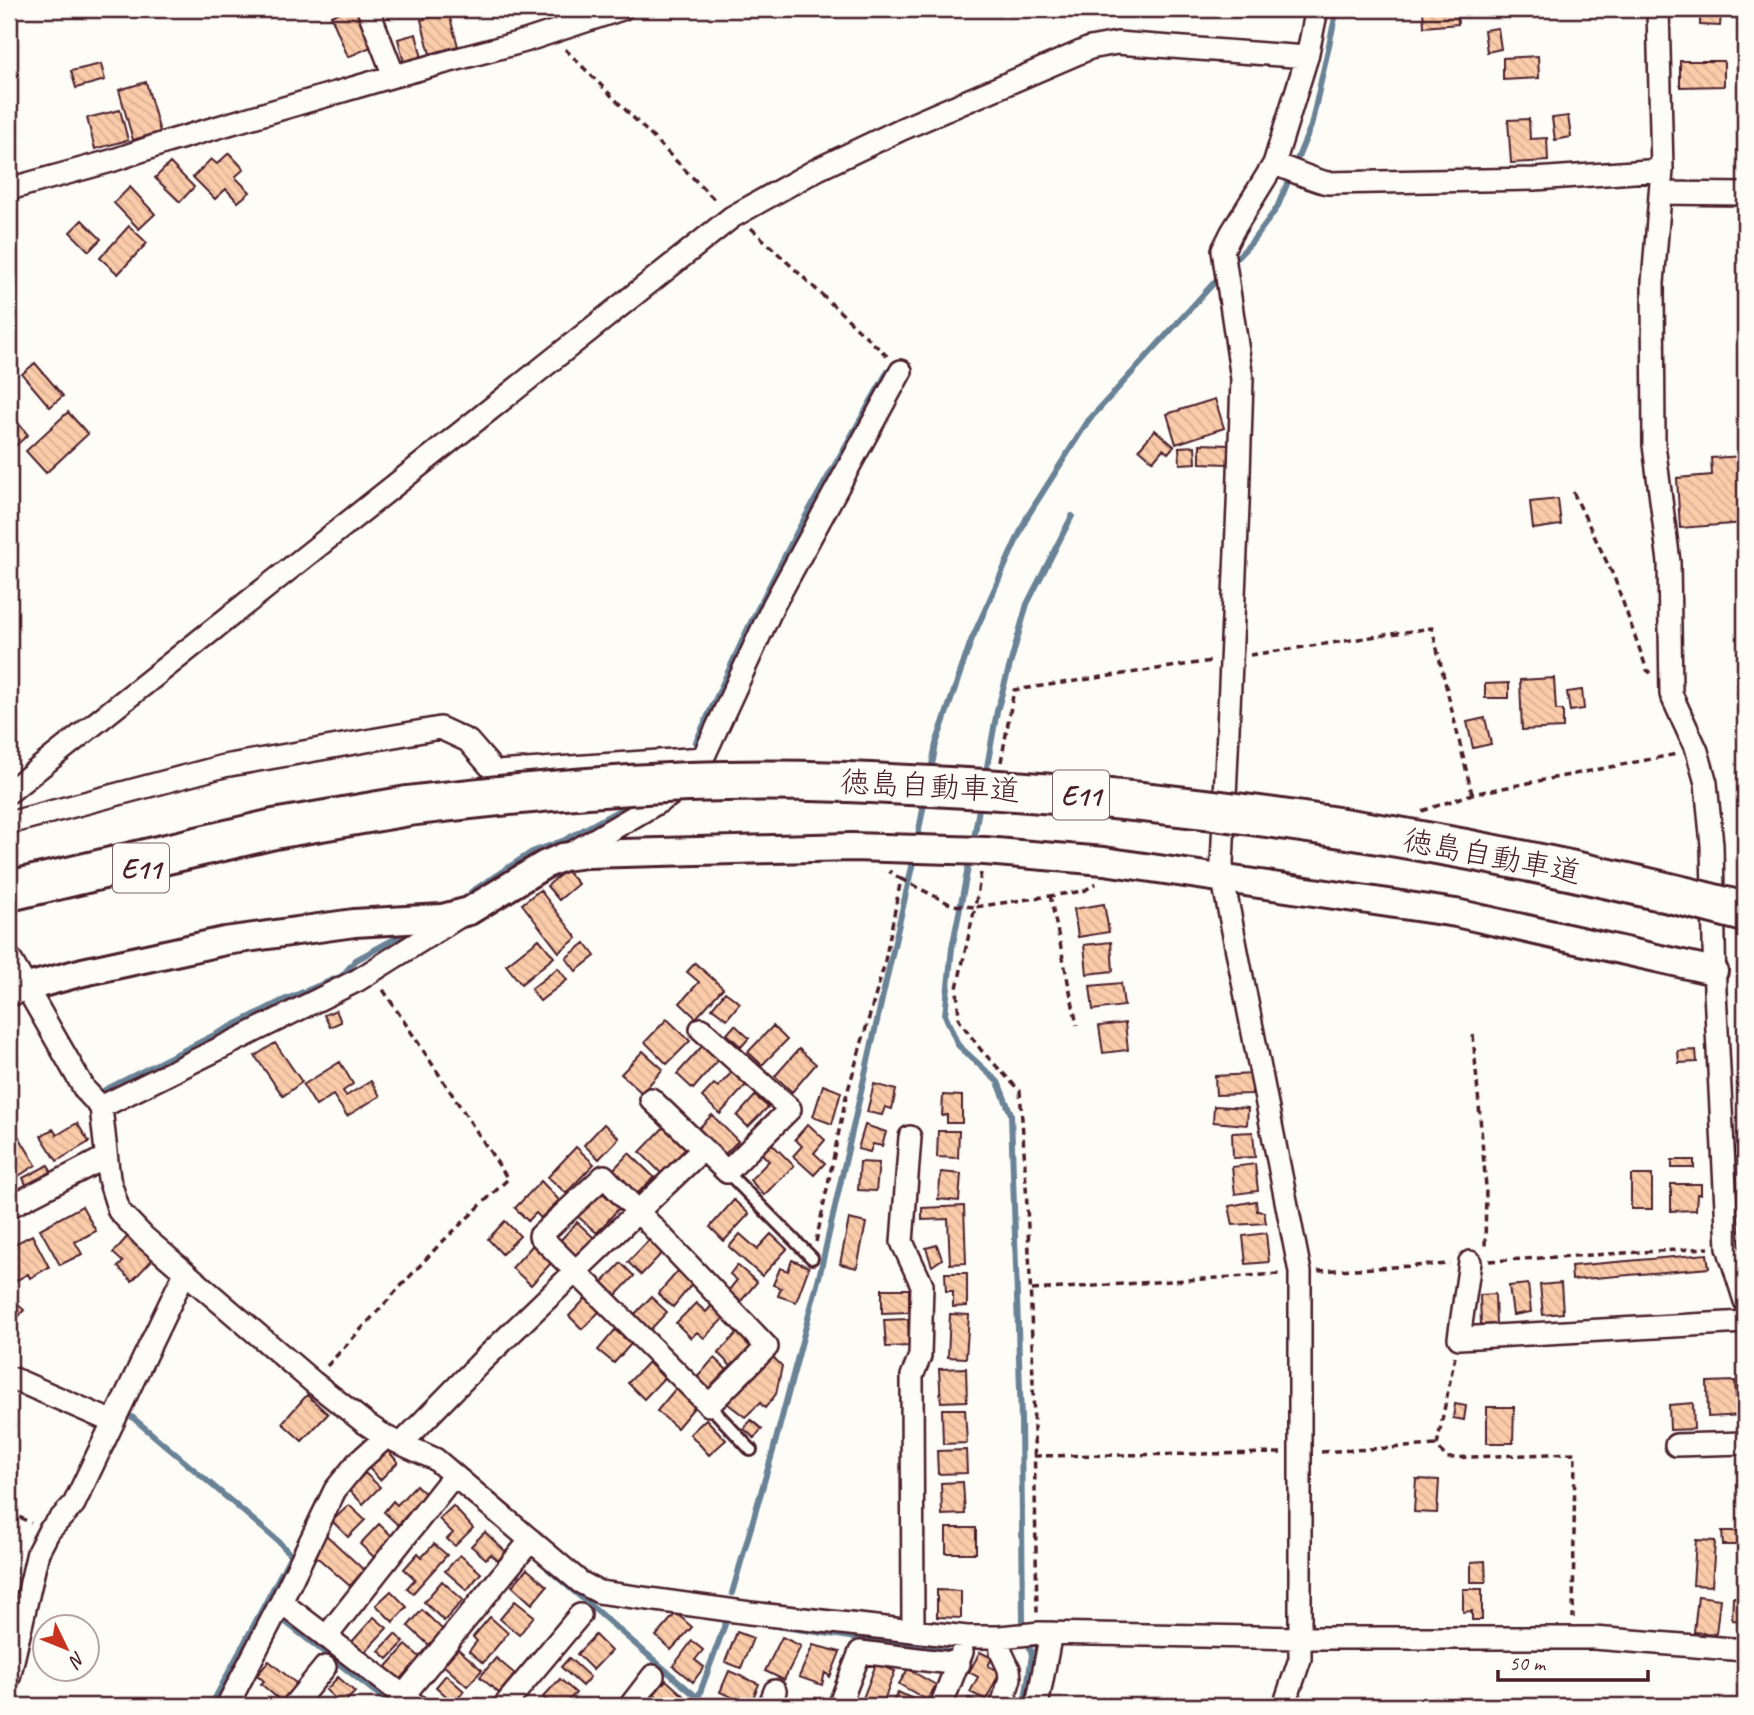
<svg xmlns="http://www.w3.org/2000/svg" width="1754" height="1715" font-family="Caveat,'Klee One',sans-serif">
<defs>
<pattern id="building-back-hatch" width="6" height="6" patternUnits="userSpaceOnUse" patternTransform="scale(1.75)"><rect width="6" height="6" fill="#fbccaa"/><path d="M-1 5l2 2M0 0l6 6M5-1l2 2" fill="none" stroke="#d9af92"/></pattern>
</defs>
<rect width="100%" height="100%" fill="#fdfcf7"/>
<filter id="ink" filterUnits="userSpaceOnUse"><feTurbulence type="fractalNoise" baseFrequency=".0143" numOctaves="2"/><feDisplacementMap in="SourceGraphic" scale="14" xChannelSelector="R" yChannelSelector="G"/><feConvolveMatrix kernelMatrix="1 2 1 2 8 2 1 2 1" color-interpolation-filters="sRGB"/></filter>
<g filter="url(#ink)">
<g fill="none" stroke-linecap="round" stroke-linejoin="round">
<path stroke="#698296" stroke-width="6" d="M1231,264L1251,243L1277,208L1311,126L1337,9
M696,742L750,624L798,530L888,371
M930,775L936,744L971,641L1027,517L1088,421L1221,275
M985,778L997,711L1027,604L1072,516
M918,835L925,799
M974,839L980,802
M968,868L952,948L945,1015L958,1045L998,1082L1011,1114L1021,1420L1023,1622L1032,1655L1024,1706
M471,892L532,852L565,840L638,800
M105,1090L284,1000L342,976L356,960L400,936
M132,1417L278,1541L291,1555L211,1706
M548,1569L698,1698
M732,1593L773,1451L820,1273L913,862
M284,1621L393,1706
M769,1625L946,1651
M695,1706L727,1619L734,1620"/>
</g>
<path fill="url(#building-back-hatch)" stroke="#4a1f2b" stroke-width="2" d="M347,9H357L373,46L348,57L331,16Z
M1365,9H1394V13L1365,14Z
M1423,9H1457L1458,24L1424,27Z
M448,11L458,46L430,54L421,20Z
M1700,13L1721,14L1720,26L1700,25Z
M1498,28L1501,49L1487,52L1484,30Z
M416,34L422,58L404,63L398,39Z
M1538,56L1539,78L1503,80V58Z
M1680,61H1724V86L1680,87Z
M101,64L105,80L76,88L71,71Z
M146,82L160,132L133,140L119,90Z
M120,110L128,140L95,149L87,118Z
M1568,116L1571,137L1555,140L1552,118Z
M1529,119L1530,139L1547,138L1548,161L1511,163L1508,120Z
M229,153L244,169L235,177L250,192L238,202L226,189L215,199L193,177L211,159L217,164Z
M170,163L194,187L180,202L155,178Z
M130,187L155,214L139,229L114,203Z
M82,220L101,239L89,251L70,232Z
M129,226L147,243L118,274L100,258Z
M35,363L63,396L50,407L22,374Z
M1215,399L1224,428L1176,444L1167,414Z
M9,412L28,435L13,448L9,444Z
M68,412L88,434L46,473L26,451Z
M1155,430L1174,446L1168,453L1163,449L1153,461L1139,449Z
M1200,444L1230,445L1229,464L1200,463Z
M1195,446L1196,463L1180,464L1179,447Z
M1745,456V523L1680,528L1677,478L1712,475L1711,458Z
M1558,499L1561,525L1533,529L1530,502Z
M1554,678L1556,710H1563V728L1522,730L1520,680Z
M1509,683V698H1485V684Z
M1582,690L1584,709L1570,711L1567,692Z
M1485,718L1491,744L1473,748L1467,722Z
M566,870L578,884L559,900L547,886Z
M540,890L577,938L559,952L522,904Z
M1104,904L1109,932L1078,937L1074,909Z
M539,939L554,957L521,984L506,965Z
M1111,942L1113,971L1087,974L1084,945Z
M585,943L595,956L576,971L566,958Z
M695,963L723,988L696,1018L680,1003L699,982L687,972Z
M558,968L567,980L540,1001L531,989Z
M1121,983L1124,1006L1093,1010L1090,986Z
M725,992L740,1003L727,1019L712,1008Z
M336,1010L341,1022L330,1027L324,1015Z
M667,1019L690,1041L667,1064L645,1042Z
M1125,1023L1128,1050L1103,1053L1099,1026Z
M735,1025L749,1038L741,1047L727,1034Z
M773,1026L787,1040L762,1065L748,1052Z
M275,1043L302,1082L283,1096L255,1056Z
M705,1043L721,1057L693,1089L677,1074Z
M799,1049L816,1064L792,1092L775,1076Z
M1696,1050L1697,1062L1679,1063L1678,1051Z
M643,1051L663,1069L642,1093L621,1074Z
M340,1062L353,1084L343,1091L346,1096L371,1081L380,1096L347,1116L333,1095L316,1106L303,1085Z
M732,1072L746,1085L720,1114L702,1097L714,1084L718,1087Z
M1252,1074V1094L1216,1095L1215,1076Z
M874,1084L896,1090L892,1109L885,1107L882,1115L867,1112Z
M823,1085L841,1092L832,1124L813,1117Z
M943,1095L962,1096V1123H947V1115L942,1116Z
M755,1096L768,1107L748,1127L737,1116Z
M1214,1106L1248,1108L1247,1125L1213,1122Z
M712,1115L738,1141L721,1158L695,1132Z
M77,1123L89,1142L57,1161L41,1136L53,1129L57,1135Z
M604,1124L619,1138L599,1159L584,1145Z
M808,1124L825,1140L814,1153L825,1163L814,1175L793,1156L802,1146L795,1139Z
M865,1125L886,1132L882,1146L873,1144L870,1152L858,1149Z
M664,1127L687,1149L663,1175L640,1152Z
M938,1131H959L958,1158L937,1157Z
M1253,1132L1255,1157L1233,1158L1232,1133Z
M18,1135L36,1165L9,1182V1141Z
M766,1138L794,1166L764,1195L750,1180L769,1161L756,1148Z
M576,1147L594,1164L566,1193L548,1177Z
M629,1153L654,1177L637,1194L612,1171Z
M1672,1160H1694V1168H1672Z
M860,1162L879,1163L876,1191L858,1190Z
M1255,1164L1258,1191L1235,1194L1232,1167Z
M48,1165L53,1176L28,1189L23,1178Z
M941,1172L961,1174L959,1201L938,1199Z
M1631,1175H1652V1209H1631Z
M541,1181L559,1200L541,1218L536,1213L528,1221L515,1208Z
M1671,1184H1701V1194H1697L1696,1210L1671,1211Z
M598,1189L619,1208L597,1233L576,1215Z
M734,1200L749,1214L724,1241L710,1227Z
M1256,1201L1257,1211L1264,1212L1266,1223L1233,1225L1229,1206Z
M82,1206L96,1231L75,1242L82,1254L60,1265L40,1229Z
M964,1206L966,1263L950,1264L948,1219L922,1220V1208Z
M849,1219L866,1223L857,1268L840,1264Z
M505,1221L520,1236L502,1254L488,1239Z
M577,1222L594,1238L578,1262L558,1243Z
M1266,1233L1269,1262L1246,1264L1243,1236Z
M740,1234L757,1249L771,1234L787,1249L762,1276L729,1247Z
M32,1235L49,1267L30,1278L28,1274L10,1284L9,1247Z
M128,1236L153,1259L132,1281L118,1267L123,1262L113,1253Z
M650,1239L663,1252L641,1275L628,1262Z
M533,1245L552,1262L531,1285L512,1268Z
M937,1245L942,1259L932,1266L926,1248Z
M1707,1254L1709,1268L1572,1280L1571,1266Z
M792,1260L809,1267L796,1302L778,1296L781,1288L773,1285L780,1268L788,1271Z
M621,1263L634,1276L614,1297L601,1284Z
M737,1265L757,1282L741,1301L728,1291L737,1280L730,1274Z
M678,1271L692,1284L673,1307L658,1294Z
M945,1273H967V1306L953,1307V1291H946Z
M1561,1283L1563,1313L1543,1315L1540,1285Z
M1528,1284L1531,1312L1513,1315L1509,1286Z
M882,1289H909V1312L882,1313Z
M1495,1294L1496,1324L1481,1325L1480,1295Z
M9,1297L24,1310L9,1328Z
M651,1297L667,1312L649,1331L633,1316Z
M586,1298L600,1311L582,1329L569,1316Z
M696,1303L706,1312L713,1304L726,1316L704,1338L697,1332L691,1338L676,1323Z
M950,1314L969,1315L966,1358L948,1357Z
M908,1319L909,1346L886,1347L884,1320Z
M615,1330L631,1344L614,1363L598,1350Z
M738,1332L753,1346L733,1368L718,1353Z
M770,1354L782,1366L776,1394L765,1408L760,1403L745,1417L724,1401Z
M714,1358L727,1370L708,1391L695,1380Z
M648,1362L664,1378L644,1399L628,1383Z
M966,1368L967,1401L941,1402L939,1369Z
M1735,1381L1736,1397L1745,1396V1415L1708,1417L1707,1382Z
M677,1387L697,1404L677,1428L657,1411Z
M307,1395L328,1414L302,1441L282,1423Z
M1693,1403L1694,1429L1670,1430L1669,1405Z
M1455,1404L1466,1406L1464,1420L1453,1418Z
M1487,1407H1514L1513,1443H1487Z
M942,1409H965L967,1443L943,1444Z
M706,1419L726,1440L709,1455L690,1434Z
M751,1420L762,1429L754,1438L744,1429Z
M387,1450L398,1462L380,1480L369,1468Z
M966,1450L967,1473L938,1474L937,1451Z
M365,1473L380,1487L363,1504L349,1490Z
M1416,1479L1439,1480L1437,1513L1414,1512Z
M963,1482L965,1514L942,1515L941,1483Z
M416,1485L426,1494L398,1525L384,1512L393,1501L397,1505Z
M349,1505L365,1520L348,1537L332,1521Z
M453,1506L473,1528L455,1546L447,1539L453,1533L439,1519Z
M379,1524L393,1537L374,1557L360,1544Z
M946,1528H976V1553H946Z
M1722,1531H1744L1745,1545H1723Z
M485,1532L506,1552L498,1561L491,1554L486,1559L471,1546Z
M326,1535L364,1570L350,1586L311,1552Z
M1696,1540L1715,1541L1712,1586L1693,1585Z
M434,1544L447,1555L413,1593L407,1588L415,1579L404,1569L418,1553L422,1557Z
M460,1555L481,1573L467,1590L445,1571Z
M1485,1561L1486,1582H1471V1562Z
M527,1569L547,1586L532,1604L512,1586Z
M442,1581L463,1600L444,1621L424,1602Z
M1463,1589H1482V1620H1472V1611L1463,1612Z
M937,1590L961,1591V1618L937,1617Z
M391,1591L407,1607L393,1622L376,1605Z
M1698,1596L1720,1599L1716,1634L1694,1632Z
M1733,1597L1745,1598V1621L1732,1620Z
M515,1601L534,1616L519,1635L500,1619Z
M422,1610L443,1630L429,1645L408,1626Z
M676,1613L692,1627L671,1650L656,1636Z
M374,1617L387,1628L362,1655L350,1644Z
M490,1617L508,1633L483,1663L469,1651L477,1641L473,1637Z
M737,1632L753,1638L741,1668L725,1662Z
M395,1634L404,1642L388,1659L379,1651Z
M595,1635L611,1651L593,1670L577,1654Z
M782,1637L801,1646L784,1680L765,1671Z
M692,1641L703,1650L695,1660L704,1667L693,1682L673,1666Z
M406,1645L421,1658L398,1682L384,1670Z
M813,1645L840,1652L830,1677L825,1672L822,1685L799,1677Z
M458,1649L482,1670L467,1686L443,1665Z
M980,1652L992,1658L988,1666L1000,1672L986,1700L970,1692L978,1677L969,1672Z
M496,1658L515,1674L499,1693L480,1677Z
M569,1658L590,1677L582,1686L561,1667Z
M269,1661L297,1684L281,1701L261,1684L264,1681L257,1675Z
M876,1664L895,1671L882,1706H875L862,1701Z
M908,1669L936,1685L927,1700L899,1684Z
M729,1671L759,1684L750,1705L720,1692Z
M446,1675L464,1691L454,1703L436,1687Z
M338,1677L355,1692L342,1705L326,1690Z
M560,1679L576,1693L563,1706H553L543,1697Z
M666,1680L685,1697L677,1706H667L654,1694Z
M898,1692L927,1706H891Z
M799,1698L821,1706H796Z
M969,1698L986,1706H965Z"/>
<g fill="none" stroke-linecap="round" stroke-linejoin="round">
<g stroke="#4a1f2b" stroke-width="16">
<path id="service" d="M727,1172L812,1258
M709,1405L751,1450"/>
</g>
<g stroke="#4a1f2b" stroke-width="26">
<path id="minor" d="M368,9L394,76
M1658,9L1662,170L1653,283L1654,445L1669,562L1671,694L1697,751L1706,783L1712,845L1715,991L1728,1247L1745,1301
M1274,164C1292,170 1308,178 1327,183L1535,179L1662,170
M9,189L111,161L167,142L394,76L525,41L622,9
M1660,193L1745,194
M9,792L732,217L818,169L902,129L1090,48L1117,43L1307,57
M9,823L224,766L440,728L468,741L495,772L703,758L774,604L901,371
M568,855L669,796L679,785
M9,957L85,1090L101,1107L109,1179L119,1211L144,1237L313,1382L365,1423L386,1437L435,1459L580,1582L599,1592L750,1613L967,1637H1000L1040,1633L1300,1638H1594L1745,1650
M651,1099L727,1172L790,1109L701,1029
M101,1107L358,980L460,916
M910,1137L902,1242L922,1285L920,1356L912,1376L913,1631
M604,1176L767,1347L709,1405L540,1236Z
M9,1207L106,1157
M1470,1262L1459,1338L1745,1322
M9,1380L14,1379L113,1422
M401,1444L483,1360L703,1149
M1676,1445L1745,1443
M281,1602L417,1706
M326,1637L454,1475
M1000,1637L1001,1652L1009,1669L1010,1678L1002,1706
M9,1678L38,1552L49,1531L74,1504L185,1272
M403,1696L531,1540
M227,1706L281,1602L335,1490L357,1463L386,1437
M293,1706L325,1667
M504,1706L580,1615
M630,1706L653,1676
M769,1706L775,1691
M839,1706L860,1652L959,1664
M941,1706L962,1652
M1037,1706L1051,1633
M1284,1706L1300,1659V1272L1224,885L1222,864L1238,506L1242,379L1223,250L1232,232L1274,164L1307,57L1317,9"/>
</g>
<g stroke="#4a1f2b" stroke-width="32">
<path id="tertiary" d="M9,992L83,972L225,941L354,923L442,918L469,911L544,865L563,857L586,854L852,847L985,851L1104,861L1456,913L1714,971"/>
</g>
<g stroke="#4a1f2b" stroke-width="44">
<path id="motorway" d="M9,891L274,829L408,806"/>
</g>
<path stroke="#4a1f2b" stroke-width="3.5" stroke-dasharray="7 5" stroke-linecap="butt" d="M565,49L717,202
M751,228L888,357
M1573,492L1614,577L1647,670L1651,673
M1250,655L1432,628L1472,794
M1001,762L1014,690L1211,661
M1422,811L1472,794L1677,754
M981,873L975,907L1084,891L1096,883
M901,879L952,905L975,907L957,988L959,1020L981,1050L1020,1091C1033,1265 1034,1439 1037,1614
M1050,895L1077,1025
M1473,1035L1486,1187L1485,1249
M816,1242L846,1097L884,966L901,879L889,871
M1489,1261L1709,1248
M1318,1271L1450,1264
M1032,1290L1279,1274
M1455,1356L1437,1445L1446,1458L1575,1453L1573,1618
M327,1366L438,1246L508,1179L382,988
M1321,1452L1437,1445
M1034,1456L1281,1453
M9,1512L31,1523"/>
<use href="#service" stroke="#fdfcf7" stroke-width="10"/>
<use href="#minor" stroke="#fdfcf7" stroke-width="21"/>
<use href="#tertiary" stroke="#fdfcf7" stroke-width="26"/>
<use href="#motorway" stroke="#fdfcf7" stroke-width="38"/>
<g stroke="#4a1f2b" stroke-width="44" stroke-linecap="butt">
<path id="motorway-bridge" d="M408,806C513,794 619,783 726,781C800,779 875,783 949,787C1218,801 1485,844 1745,912"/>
</g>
<use href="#motorway-bridge" stroke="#fdfcf7" stroke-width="38"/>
</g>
</g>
<g text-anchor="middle" stroke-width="6" stroke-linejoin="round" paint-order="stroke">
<g fill="#fdfcf7" stroke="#806168" stroke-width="2">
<rect x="1053" y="770.5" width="56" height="49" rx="5"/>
<rect x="113" y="843.5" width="56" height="49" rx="5"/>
</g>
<g font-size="28" font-weight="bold" fill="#4a1f2b">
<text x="1081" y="805">E11</text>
<text x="141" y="878">E11</text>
</g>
<g font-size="30" fill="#4a1f2b" stroke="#fdfcf7">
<text transform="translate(930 786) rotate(3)" y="10">徳島自動車道</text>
<text transform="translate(1492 856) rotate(11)" y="10">徳島自動車道</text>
</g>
</g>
<rect width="1754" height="1715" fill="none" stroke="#fdfcf7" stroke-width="35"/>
<rect x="18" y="18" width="1719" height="1680" fill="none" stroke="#4a1f2b" stroke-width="2.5" filter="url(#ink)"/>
<g transform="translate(66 1648) rotate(133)"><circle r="33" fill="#fdfcf7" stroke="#b5a4a5" stroke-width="2"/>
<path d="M0-5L12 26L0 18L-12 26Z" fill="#c8321e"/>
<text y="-10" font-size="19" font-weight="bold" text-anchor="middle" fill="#4a1f2b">N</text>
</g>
<path d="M1498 1670v10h150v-10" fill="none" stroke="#4a1f2b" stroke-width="3.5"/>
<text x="1509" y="1670" font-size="21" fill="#4a1f2b" stroke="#fdfcf7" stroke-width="5" paint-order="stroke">50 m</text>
</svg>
